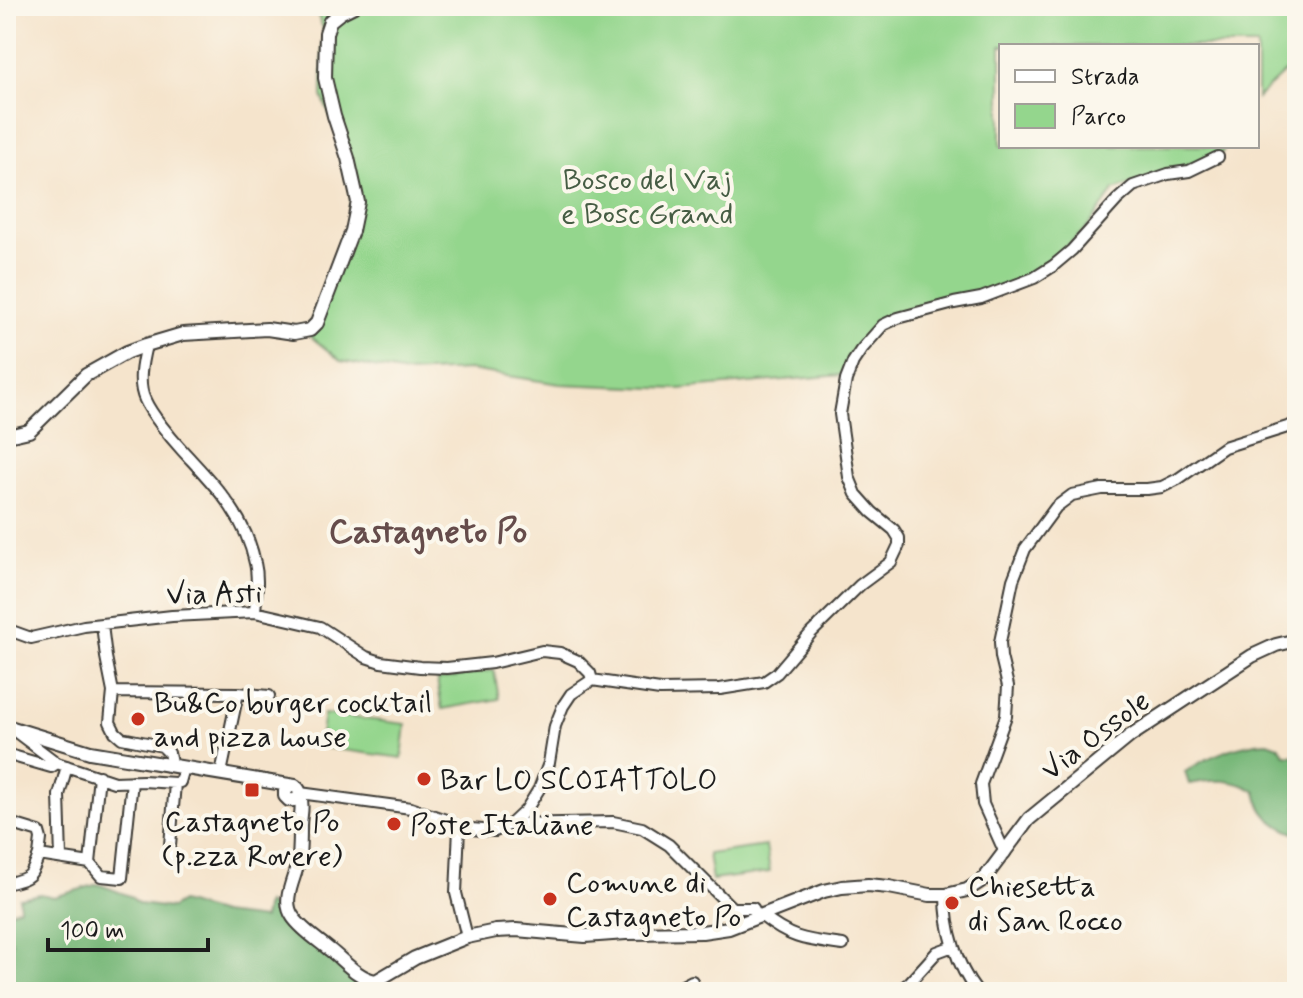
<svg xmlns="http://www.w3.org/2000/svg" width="1303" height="998" font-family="Mynerve,sans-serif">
<rect width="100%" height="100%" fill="#fbf7ec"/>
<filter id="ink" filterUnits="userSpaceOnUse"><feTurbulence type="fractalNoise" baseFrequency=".0125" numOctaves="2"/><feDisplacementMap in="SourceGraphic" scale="16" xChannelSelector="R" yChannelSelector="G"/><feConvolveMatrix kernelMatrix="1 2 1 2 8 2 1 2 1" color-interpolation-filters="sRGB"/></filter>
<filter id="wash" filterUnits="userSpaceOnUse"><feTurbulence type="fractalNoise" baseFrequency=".006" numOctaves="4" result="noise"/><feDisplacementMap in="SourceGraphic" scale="32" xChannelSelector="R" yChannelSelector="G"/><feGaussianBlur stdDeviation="1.8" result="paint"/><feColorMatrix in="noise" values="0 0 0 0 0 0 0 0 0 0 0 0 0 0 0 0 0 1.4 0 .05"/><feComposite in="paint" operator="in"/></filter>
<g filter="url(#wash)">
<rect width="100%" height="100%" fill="#f5e4cc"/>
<path fill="#94d68d" stroke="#587954" stroke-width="2" d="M314,6H1297V55L1288,69L1257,98V46H1001V146H1226L1221,154L1114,190L1087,228L1035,275L973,296L879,320L858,344L842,375L678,389L560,384L469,370L406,373L341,361L305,332L328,285L346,238L352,187L342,144L322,96L323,28Z
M494,670L499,699L442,709L437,680Z
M324,714L406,724L402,758L319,747Z
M766,846L770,872L712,880L708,854Z"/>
<path fill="#77b778" stroke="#4a6a4a" stroke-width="2" d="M1268,742L1279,746L1285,755L1297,756V834C1276,827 1260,814 1256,792C1235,778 1213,779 1189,784L1185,772C1208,756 1240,743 1268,742Z
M98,884L130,896L139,904L171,908L181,902L221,914L263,919L266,903C278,913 289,923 301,933C321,949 358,970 370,992H6V954L12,942L6,935V913L20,908L19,898L41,894L54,897Z"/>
</g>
<g filter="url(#ink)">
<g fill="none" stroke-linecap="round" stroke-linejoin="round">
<g stroke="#3d3a36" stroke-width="14">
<path id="minor" d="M146,345C142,362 137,383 145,400C151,414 171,438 182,450C214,485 245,514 255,563C259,579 256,596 255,612
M102,625L106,657L113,692L110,722L115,732L122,738L162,746L169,753L172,766
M6,629L31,638L84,626L172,616L255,612L320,627L366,657L381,662L420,667L447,668L492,663L542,651L560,653L578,661L590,673L592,680
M592,680L660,690L720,689L764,682L777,673L811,633L860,585L891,562L899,545V538L894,530L872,512L856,494L849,477L840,414L846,380L853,362L861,350L883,325L898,318L954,303L981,298L1034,278L1053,266L1072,250L1117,200L1133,186L1168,174L1189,171L1218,157
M113,692L238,693L269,696
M12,729L57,763L114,782L143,781L175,783L180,782L184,768
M6,754L51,767L57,763
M221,773L238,693
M300,793L411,808L449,821L459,828L495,831L511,824L613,822L642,828L669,845L732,908H753L758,917
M6,822L39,832L41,839L39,855
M511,824L526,810L539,789L549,763L555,726L563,706L571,694L592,680
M459,828L456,893L467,937
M1005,853L983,804L981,784L1006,716L1008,686L1001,657L1000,642L1013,580L1025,549L1056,507L1072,495L1102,489H1147L1162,487L1178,479L1224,447L1297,424
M61,858L59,795L67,766
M169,858L175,783
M90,863L99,776
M6,884C31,877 30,879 39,855L90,863L101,876L122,878L132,781
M946,895C946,929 956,965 977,992
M762,916C792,940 807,940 843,945
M671,992L692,981
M897,992L909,983L937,952L953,946"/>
</g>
<g stroke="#3d3a36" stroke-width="16">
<path id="tertiary" d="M6,434L12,435L29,431L86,375L127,352L146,345L183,334L267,329L294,333L310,330L317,323L352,231L358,202L348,158L334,116L325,78L326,33L330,21L340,13L354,6
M6,726L90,752L295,786C304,792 299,802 289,800L285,796V791L290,786
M300,796C304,807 300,815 300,826C300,836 300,847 299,857C297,876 280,899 293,917C302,930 318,940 330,950C343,960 359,979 376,981L415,958L467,937L496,931L516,930L585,936L626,933L702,932L729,928L824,891L842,887L868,885L889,887L930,895H946L967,890L984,879L1029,819L1130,736L1252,656L1276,645L1297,640"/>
</g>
<use href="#minor" stroke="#fff" stroke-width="10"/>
<use href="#tertiary" stroke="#fff" stroke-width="12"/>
</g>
</g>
<g fill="#c8321e" stroke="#fbf7ec" stroke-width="3">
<circle cx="138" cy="719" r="8"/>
<circle cx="424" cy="779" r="8"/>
<rect x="244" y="782" width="16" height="16" rx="4"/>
<circle cx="394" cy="824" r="8"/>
<circle cx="550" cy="899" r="8"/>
<circle cx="952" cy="903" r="8"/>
</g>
<g text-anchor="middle" stroke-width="8" stroke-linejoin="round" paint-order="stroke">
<g font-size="30" fill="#465d44" stroke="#fbf7ec">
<text x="647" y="189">Bosco del Vaj<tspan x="647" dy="34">e Bosc Grand</tspan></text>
</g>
<g font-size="30" fill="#1c1c1c" stroke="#fbf7ec">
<text transform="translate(214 593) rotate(-1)" y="10">Via Asti</text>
<text transform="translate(1095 735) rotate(-37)" y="10">Via Ossole</text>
</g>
<g font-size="30" fill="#1c1c1c" stroke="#fbf7ec" text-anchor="start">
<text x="154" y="712">Bu&amp;Co burger cocktail<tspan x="154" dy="34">and pizza house</tspan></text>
<text x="440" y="789">Bar LO SCOIATTOLO</text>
<text x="252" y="831" text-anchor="middle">Castagneto Po<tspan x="252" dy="34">(p.zza Rovere)</tspan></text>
<text x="410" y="834">Poste Italiane</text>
<text x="566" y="892">Comune di<tspan x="566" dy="34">Castagneto Po</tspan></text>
<text x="968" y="896">Chiesetta<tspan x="968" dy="34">di San Rocco</tspan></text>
</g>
<g font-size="34" font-weight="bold" fill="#654c4b" stroke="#fbf7ec">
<text x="428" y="542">Castagneto Po</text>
</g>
</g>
<rect width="1303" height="998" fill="none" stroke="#fbf7ec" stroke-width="32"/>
<rect x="999" y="44" width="260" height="104" fill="#fbf7ec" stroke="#a29f99" stroke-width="2"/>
<rect x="1015" y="70" width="40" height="12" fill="#ffffff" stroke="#a29f99" stroke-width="2"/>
<text x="1071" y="84" font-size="24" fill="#1c1c1c">Strada</text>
<rect x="1015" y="104" width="40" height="24" fill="#94d68d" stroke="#a29f99" stroke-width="2"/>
<text x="1071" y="124" font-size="24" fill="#1c1c1c">Parco</text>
<path d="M48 938v12h160v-12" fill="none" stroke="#1c1c1c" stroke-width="4"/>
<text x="60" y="938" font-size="24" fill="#1c1c1c" stroke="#fbf7ec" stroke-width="6" paint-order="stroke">100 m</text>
</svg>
